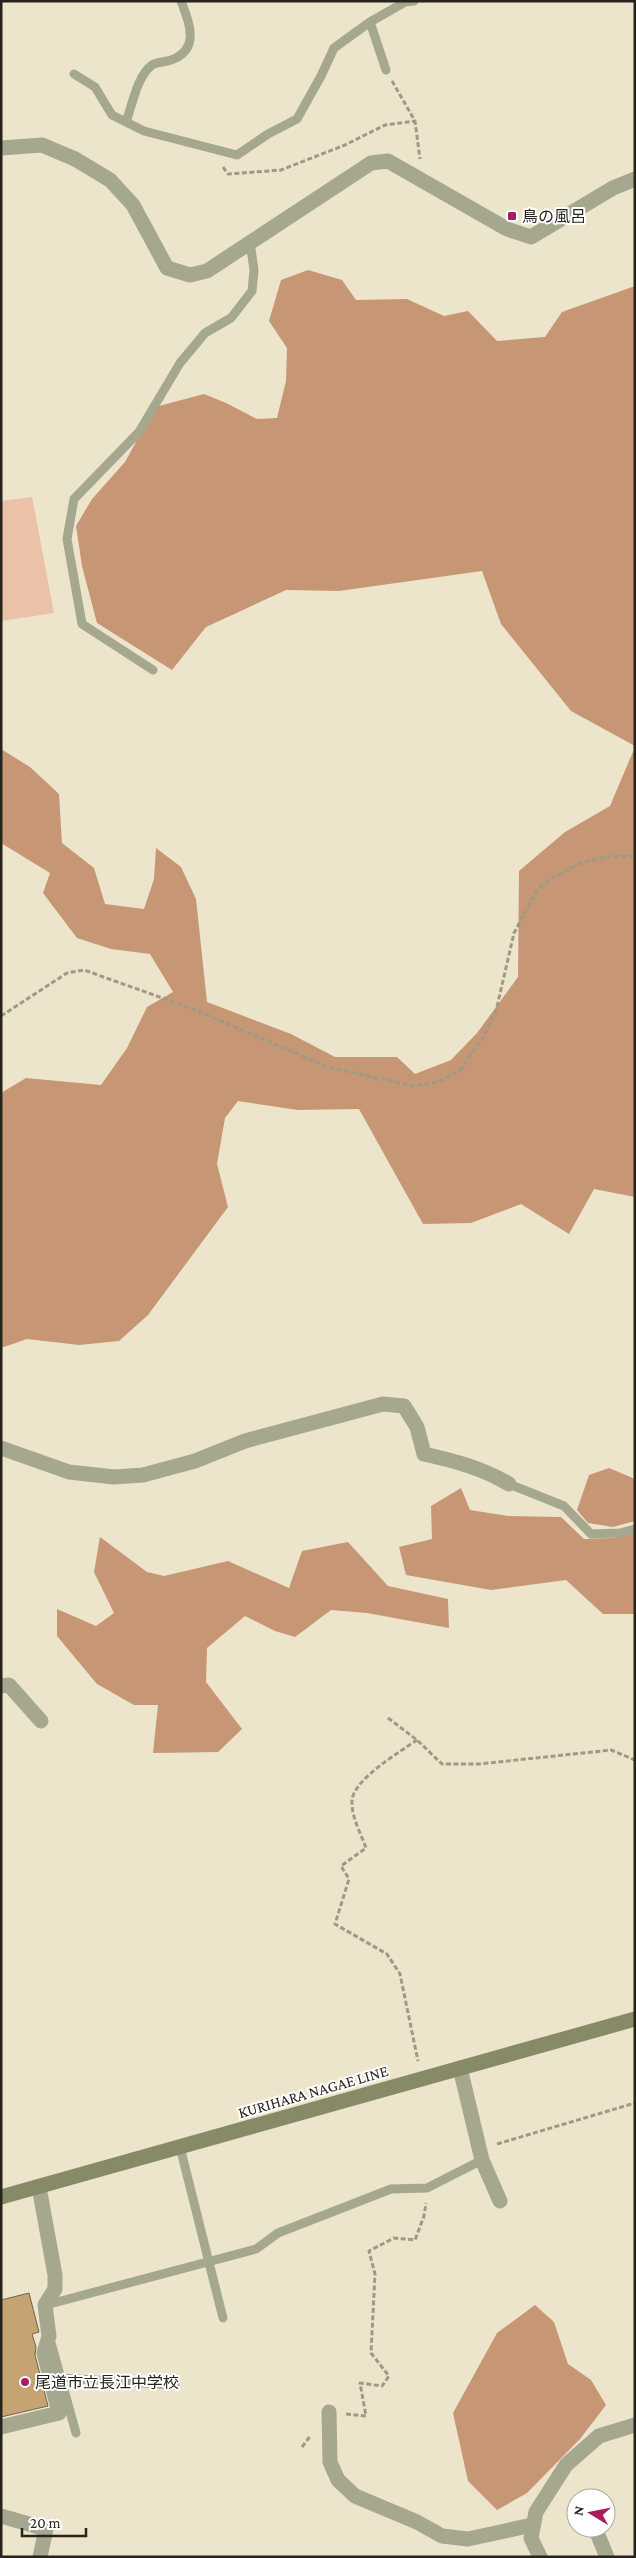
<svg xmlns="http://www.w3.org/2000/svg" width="636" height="2558" font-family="'Crimson Pro','Noto Sans JP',serif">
<rect width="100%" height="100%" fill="#ece5cb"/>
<path fill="#ebc2a7" d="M32,497L54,613L1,621V501Z"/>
<path fill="#c79674" d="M308,270L342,280L356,300L407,299L444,316L468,311L497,341L545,337L562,312L635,286V746L571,711L501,624L482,571L339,591L286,590L206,627L172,670L97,623L82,566L76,526L92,499L125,462L155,407L204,394L226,403L257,419L277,418L286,381L287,348L269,321L281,280Z
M635,747V1197L594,1189L569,1234L521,1204L471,1223L423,1224L359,1109L298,1110L238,1101L225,1118L217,1164L228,1207L148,1315L119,1341L79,1345L27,1339L1,1348V1093L26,1078L101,1085L127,1048L147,1007L173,992L150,954L111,949L77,938L43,893L50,873L1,843V749L30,767L59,794L62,843L94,868L105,904L144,909L154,879L156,848L181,867L196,899L207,1002L291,1034L335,1057H397L415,1074L451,1060L477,1033L518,977L519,871L565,832L610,806Z
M609,1468L635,1479V1521L613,1527L588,1523L577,1510L589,1475Z
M461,1488L470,1510L508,1516L561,1517L584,1539L613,1538L635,1533V1614H603L566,1580L491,1590L406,1575L399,1547L432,1539L431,1506Z
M100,1537L147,1572L164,1576L228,1561L289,1588L302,1551L348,1542L388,1586L448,1599L449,1628L367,1613L331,1610L295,1637L275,1631L245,1616L207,1648L206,1682L242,1729L218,1752L153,1753L158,1705H134L97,1684L57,1636V1609L96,1626L114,1613L94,1572Z
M535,2305L554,2322L568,2364L591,2380L606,2405L580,2439L527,2493L497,2510L468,2481L453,2413L497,2333Z"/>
<path fill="#c6a373" stroke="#71624f" d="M29,2293L39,2332L32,2334L36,2347L35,2355L48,2406L1,2417V2300Z"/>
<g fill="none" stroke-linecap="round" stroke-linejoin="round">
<path stroke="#9f9a86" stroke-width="3" stroke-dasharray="5 2.5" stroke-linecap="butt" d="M392,81L415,121L420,159
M223,167L228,174L281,170L345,145L385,125L415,121
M1,1016L67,973L84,970L193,1009L328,1067L413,1086L438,1082L460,1070L484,1036L496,1011L514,933L537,890L550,879L581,863L606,857L635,856
M388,1718L417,1740L442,1764H479L611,1750L635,1760
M417,1740C400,1752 350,1781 352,1803C352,1818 361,1834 366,1848L341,1866L349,1879L335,1924L387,1954L400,1974L418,2061
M497,2144L635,2103
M346,2414L366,2416L360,2383L382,2386L389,2376L371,2353L375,2274L369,2251L394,2238L415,2240L424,2216L426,2203
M302,2447L311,2435"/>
<path stroke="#a5a88f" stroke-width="9" d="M370,22L386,70
M74,74L95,87L112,115L144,131L237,155L268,134L297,119L321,76L334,48L370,22L405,2L414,1
M126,122C132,106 137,76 152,65C157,62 165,62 171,60C200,50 190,23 181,1
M153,670L82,624L67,539L74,499L139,432L180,363L205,333L231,318L252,291L254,270L250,242
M509,1484L564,1506L591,1534L620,1533L635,1529
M180,2147L223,2318
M46,2305L256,2249L278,2233L391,2189L427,2188L482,2160
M50,2339L76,2433
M61,2378L175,2385"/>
<path stroke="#a5a88f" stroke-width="15" d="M75,159L110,180L133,205L167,268L190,275L207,271L371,163L388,161L507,229L531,237L613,188L635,179
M1,1448L69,1472L114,1477L143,1475L195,1461L245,1441L383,1404L404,1406L417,1427L424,1454C455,1461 482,1468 509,1484
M1,1686L9,1685L41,1721
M460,2068L482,2160L500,2201
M329,2412L330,2462L338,2480L355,2496L417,2522L442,2536L468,2539L532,2525
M1,2427L59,2413L44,2353L49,2336L45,2305L55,2289V2275L39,2187
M1,2516L46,2529L40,2557
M595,2528L607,2557
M540,2557L531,2538L536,2512L566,2465L599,2436L635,2425"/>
<path stroke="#a5a88f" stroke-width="15" d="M1,148L42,145L75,159"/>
<path stroke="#868a66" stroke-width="15" d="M1,2197L635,2019"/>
</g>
<g fill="#a81d61" stroke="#fff" stroke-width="2">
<rect x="507" y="211" width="10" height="10" rx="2.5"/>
<circle cx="25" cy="2382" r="5"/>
</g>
<g text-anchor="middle" stroke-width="4" stroke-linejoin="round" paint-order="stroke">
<g font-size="16" fill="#27241b" stroke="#fff" text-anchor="start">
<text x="522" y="222">鳥の風呂</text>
<text x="35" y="2388">尾道市立長江中学校</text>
</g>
<g font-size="16" fill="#27241b" stroke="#fff">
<text transform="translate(313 2091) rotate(-16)" y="6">KURIHARA NAGAE LINE</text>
</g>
</g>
<rect width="636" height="2558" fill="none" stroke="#27241b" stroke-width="5"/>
<g transform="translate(591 2513) rotate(280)"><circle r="24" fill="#ffffff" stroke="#a9a7a4"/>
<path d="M0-4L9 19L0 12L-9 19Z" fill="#a81d61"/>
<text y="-8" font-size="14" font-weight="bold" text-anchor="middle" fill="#27241b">N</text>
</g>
<path d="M22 2528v8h64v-8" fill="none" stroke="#27241b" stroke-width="2.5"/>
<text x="30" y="2528" font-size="15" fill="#27241b" stroke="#ffffff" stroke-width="4" paint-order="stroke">20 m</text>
</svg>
